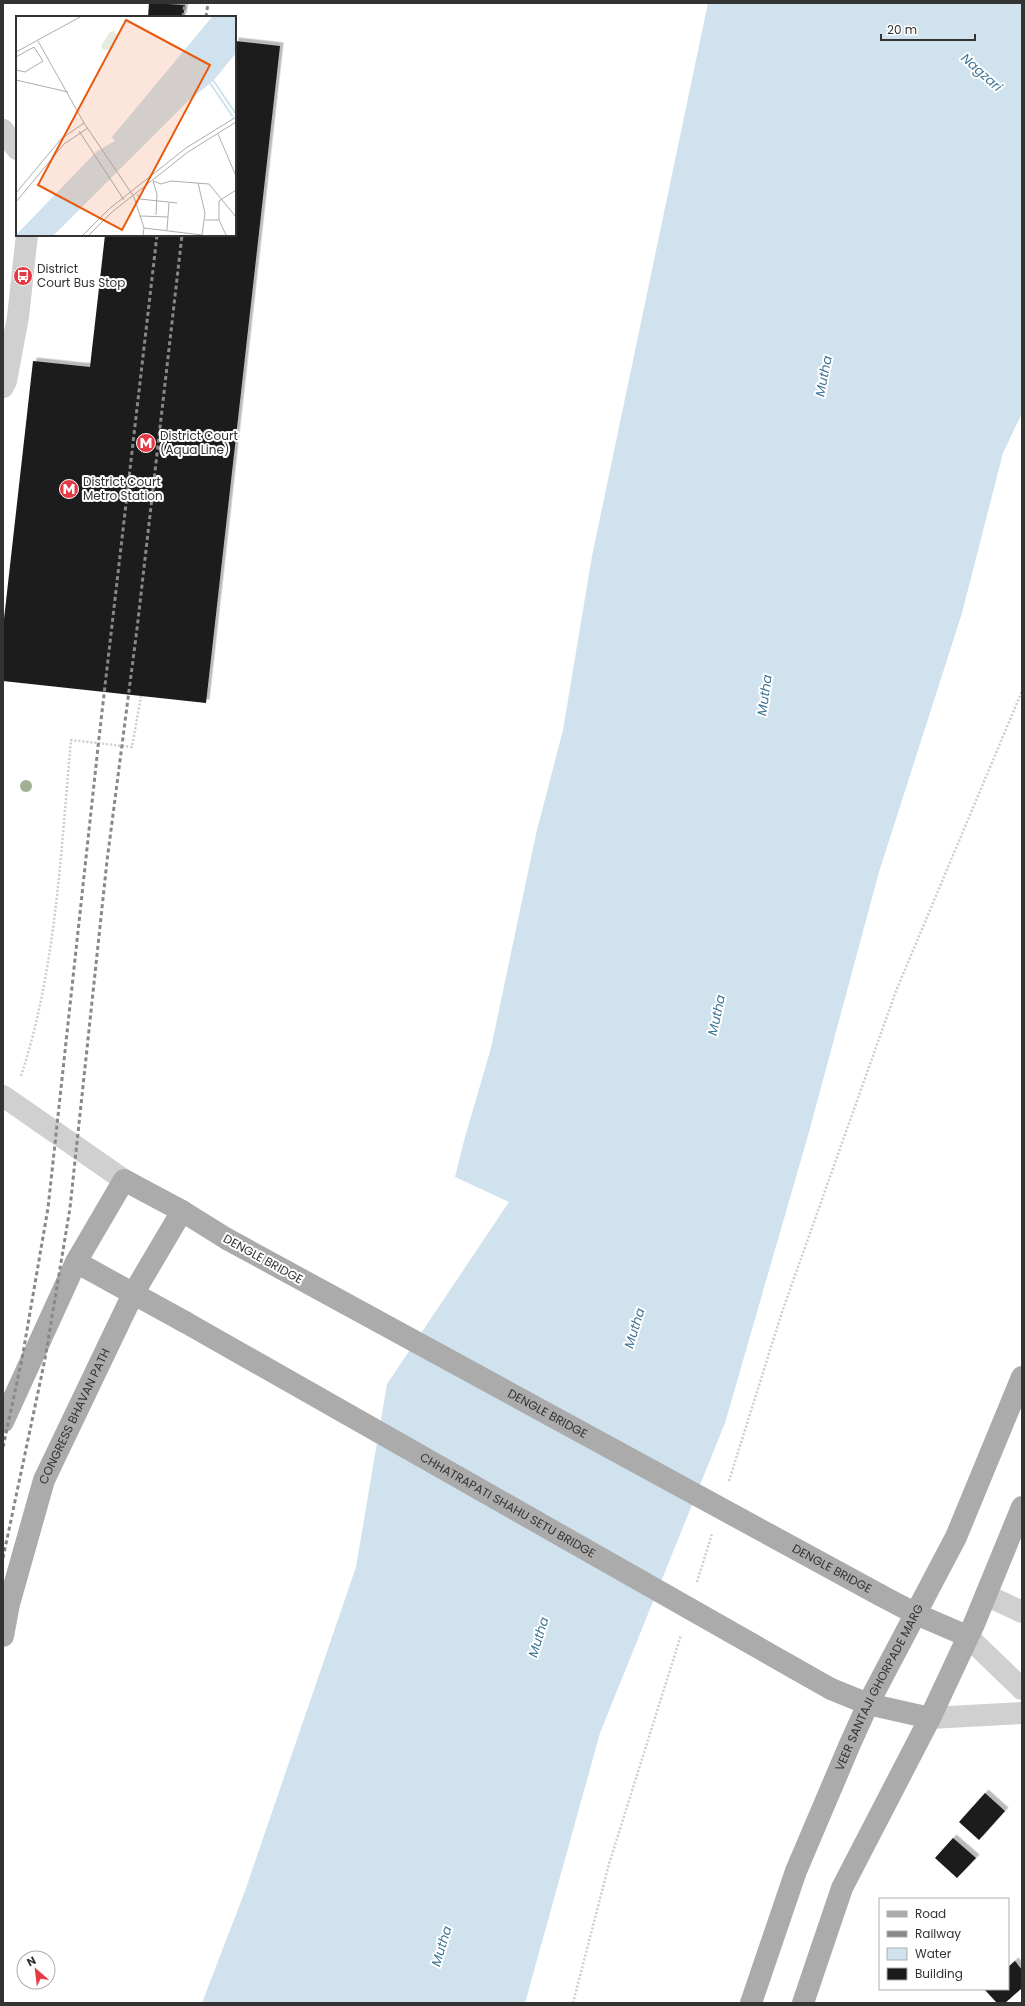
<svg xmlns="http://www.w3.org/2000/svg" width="1025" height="2006" font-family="Poppins,sans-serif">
<defs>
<filter id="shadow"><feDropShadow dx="3.5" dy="-3.5" stdDeviation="0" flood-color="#0004"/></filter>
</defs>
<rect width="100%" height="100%" fill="#fff"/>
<path fill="#cfe2ee" d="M708,3H1022V413L1003,453L962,613L879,872L809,1132L725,1423L600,1733L525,2003H202L245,1891L356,1567L387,1384L509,1202L455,1177L465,1137L491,1048L536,834L563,730L592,556Z"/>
<path fill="#1a1a1a" filter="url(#shadow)" d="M149,3L185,5L183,17H148Z
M235,41L280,46L206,703L3,681V628L33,361L90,367L105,235H235Z
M985,1793L1005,1811L979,1840L959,1822Z
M953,1838L976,1858L957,1878L935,1858Z
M1015,1961L1022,1970V1988L1005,2003H997L984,1989H1008V1967Z"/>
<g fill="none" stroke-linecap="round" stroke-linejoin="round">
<path stroke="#cdcdcd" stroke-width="2.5" stroke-dasharray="2 2" stroke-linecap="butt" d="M21,1076C56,970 61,850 71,740L132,747L141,696
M729,1481L782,1312L896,991L1022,691
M697,1582L712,1534
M573,2003L609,1864L681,1635"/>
<path stroke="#d0d0d0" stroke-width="22" d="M3,130L17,149
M3,387L6,381L18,317L27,235
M3,1096L124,1180
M986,1595L1022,1612
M967,1636L1022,1689
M930,1718L1022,1713"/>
<g stroke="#ababab" stroke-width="22">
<path d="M76,1262L185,1322"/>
<path d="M3,1422L76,1262L124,1180L182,1211L227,1239"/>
<path d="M880,1595L916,1614L967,1636"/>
<path id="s1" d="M3,1636L9,1604L44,1480L133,1294L182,1211"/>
<path d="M831,1689L868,1704L930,1718"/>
<path id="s2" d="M751,2003L796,1871L850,1744L868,1704L956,1537L1022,1377"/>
<path d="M803,2003L842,1888L930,1718L974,1624L1022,1507"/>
</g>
<path stroke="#888" stroke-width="3" stroke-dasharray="4 3" stroke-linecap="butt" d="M183,17L185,3
M206,17L208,3
M3,1447L22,1359L48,1208L99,738L157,235
M3,1558L45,1359L70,1208L107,861L137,629L182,235"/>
<g stroke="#ababab" stroke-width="22">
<path id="s3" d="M227,1239L880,1595"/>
<path id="s4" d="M185,1322L831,1689"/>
</g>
</g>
<circle fill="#a2b095" cx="26" cy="786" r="6"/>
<defs>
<g id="bus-disc" transform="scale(1)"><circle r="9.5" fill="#e63946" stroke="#fff"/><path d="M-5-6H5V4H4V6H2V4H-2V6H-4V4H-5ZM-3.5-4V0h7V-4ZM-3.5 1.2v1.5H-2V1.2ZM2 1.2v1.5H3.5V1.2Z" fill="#fff"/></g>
<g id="metro-disc" transform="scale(1)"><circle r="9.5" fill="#e63946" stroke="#fff"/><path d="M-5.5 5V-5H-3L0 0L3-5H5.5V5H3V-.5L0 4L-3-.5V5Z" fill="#fff"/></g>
</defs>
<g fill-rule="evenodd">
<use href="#bus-disc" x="23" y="276"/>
<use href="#metro-disc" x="146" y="443"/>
<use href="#metro-disc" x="69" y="489"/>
</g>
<g text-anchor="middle" stroke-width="4" stroke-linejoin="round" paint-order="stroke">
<g font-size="12" fill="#333" stroke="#fff" text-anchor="start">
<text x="37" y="273">District<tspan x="37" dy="14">Court Bus Stop</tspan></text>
<text x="160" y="440">District Court<tspan x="160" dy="14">(Aqua Line)</tspan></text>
<text x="83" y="486">District Court<tspan x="83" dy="14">Metro Station</tspan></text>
</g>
<g font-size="12" fill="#333" stroke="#fff">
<text transform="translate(263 1259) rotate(29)" y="4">DENGLE BRIDGE</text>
<text dy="4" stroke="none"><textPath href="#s3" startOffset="365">DENGLE BRIDGE</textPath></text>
<text dy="4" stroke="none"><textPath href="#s1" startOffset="232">CONGRESS BHAVAN PATH</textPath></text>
<text dy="4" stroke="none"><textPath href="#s4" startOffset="371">CHHATRAPATI SHAHU SETU BRIDGE</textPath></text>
<text dy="4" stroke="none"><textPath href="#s3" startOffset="689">DENGLE BRIDGE</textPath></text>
<text dy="4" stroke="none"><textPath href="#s2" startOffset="341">VEER SANTAJI GHORPADE MARG</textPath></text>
</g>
<g font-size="13" font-style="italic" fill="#3f7597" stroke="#fff">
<text transform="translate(982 72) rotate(42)" y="5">Nagzari</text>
<text transform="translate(823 376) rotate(-79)" y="5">Mutha</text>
<text transform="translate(764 695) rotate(-82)" y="5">Mutha</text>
<text transform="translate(716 1015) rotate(-78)" y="5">Mutha</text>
<text transform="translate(634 1328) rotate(-73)" y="5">Mutha</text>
<text transform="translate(538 1637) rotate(-73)" y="5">Mutha</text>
<text transform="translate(441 1946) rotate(-73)" y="5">Mutha</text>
</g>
</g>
<g transform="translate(16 16)">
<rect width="220" height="220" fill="#fff"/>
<path d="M98,15L102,20L93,34H87L85,30L94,16Z" fill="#e6ecdf"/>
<path d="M196,1H220V37L197,65L172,85L38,219H0L81,135L99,125L96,121Z" fill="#cfe2ee"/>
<path fill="none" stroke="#cfe2ee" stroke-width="2" d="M197,64L220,98M194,67L217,101"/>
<path fill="none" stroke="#adadad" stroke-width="1" d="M22,25L68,107M0,36L64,1M0,41L18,31L27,45L9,56L0,54M0,64L52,76M63,115L108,184M202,118L220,160M137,165L145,168L155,165L193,168L220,201M137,165L141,178L140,199M182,167L189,197L186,219M0,177L45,123L68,107L118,181M121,178L124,183L161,187M118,181L128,212L127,219M0,186L48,128L72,112M124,200L152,201M189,204H203M128,212L186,219M151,214L153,187M67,219L93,193L170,132L220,101M73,219L96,196L172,136L220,106M210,219L203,204V185L220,174"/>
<path fill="#e8590c" fill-opacity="0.15" stroke="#e8590c" stroke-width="2" d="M110,4L194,49L106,214L22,169Z"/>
<rect width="220" height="220" fill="none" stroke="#333" stroke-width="2"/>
</g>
<rect width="1025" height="2006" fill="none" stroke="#333333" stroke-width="8"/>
<rect x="879" y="1898" width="130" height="92" fill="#ffffff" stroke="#adadad"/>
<rect x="887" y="1911" width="20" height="6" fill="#ababab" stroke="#adadad"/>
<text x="915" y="1918" font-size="12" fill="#333333">Road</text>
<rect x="887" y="1931" width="20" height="6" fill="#888888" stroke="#adadad"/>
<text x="915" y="1938" font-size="12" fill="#333333">Railway</text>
<rect x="887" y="1948" width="20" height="12" fill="#cfe2ee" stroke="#adadad"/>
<text x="915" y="1958" font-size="12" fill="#333333">Water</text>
<rect x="887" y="1968" width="20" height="12" fill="#1a1a1a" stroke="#adadad"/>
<text x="915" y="1978" font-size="12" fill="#333333">Building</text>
<g transform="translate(36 1970) rotate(332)"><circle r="19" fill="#ffffff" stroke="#adadad"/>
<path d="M0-3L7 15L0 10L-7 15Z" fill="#e63946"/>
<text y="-6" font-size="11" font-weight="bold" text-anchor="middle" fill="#333333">N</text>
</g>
<path d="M881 34v6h94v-6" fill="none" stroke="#333333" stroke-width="2"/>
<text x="887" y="34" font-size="12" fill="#333333" stroke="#ffffff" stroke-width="3" paint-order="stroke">20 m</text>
</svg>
